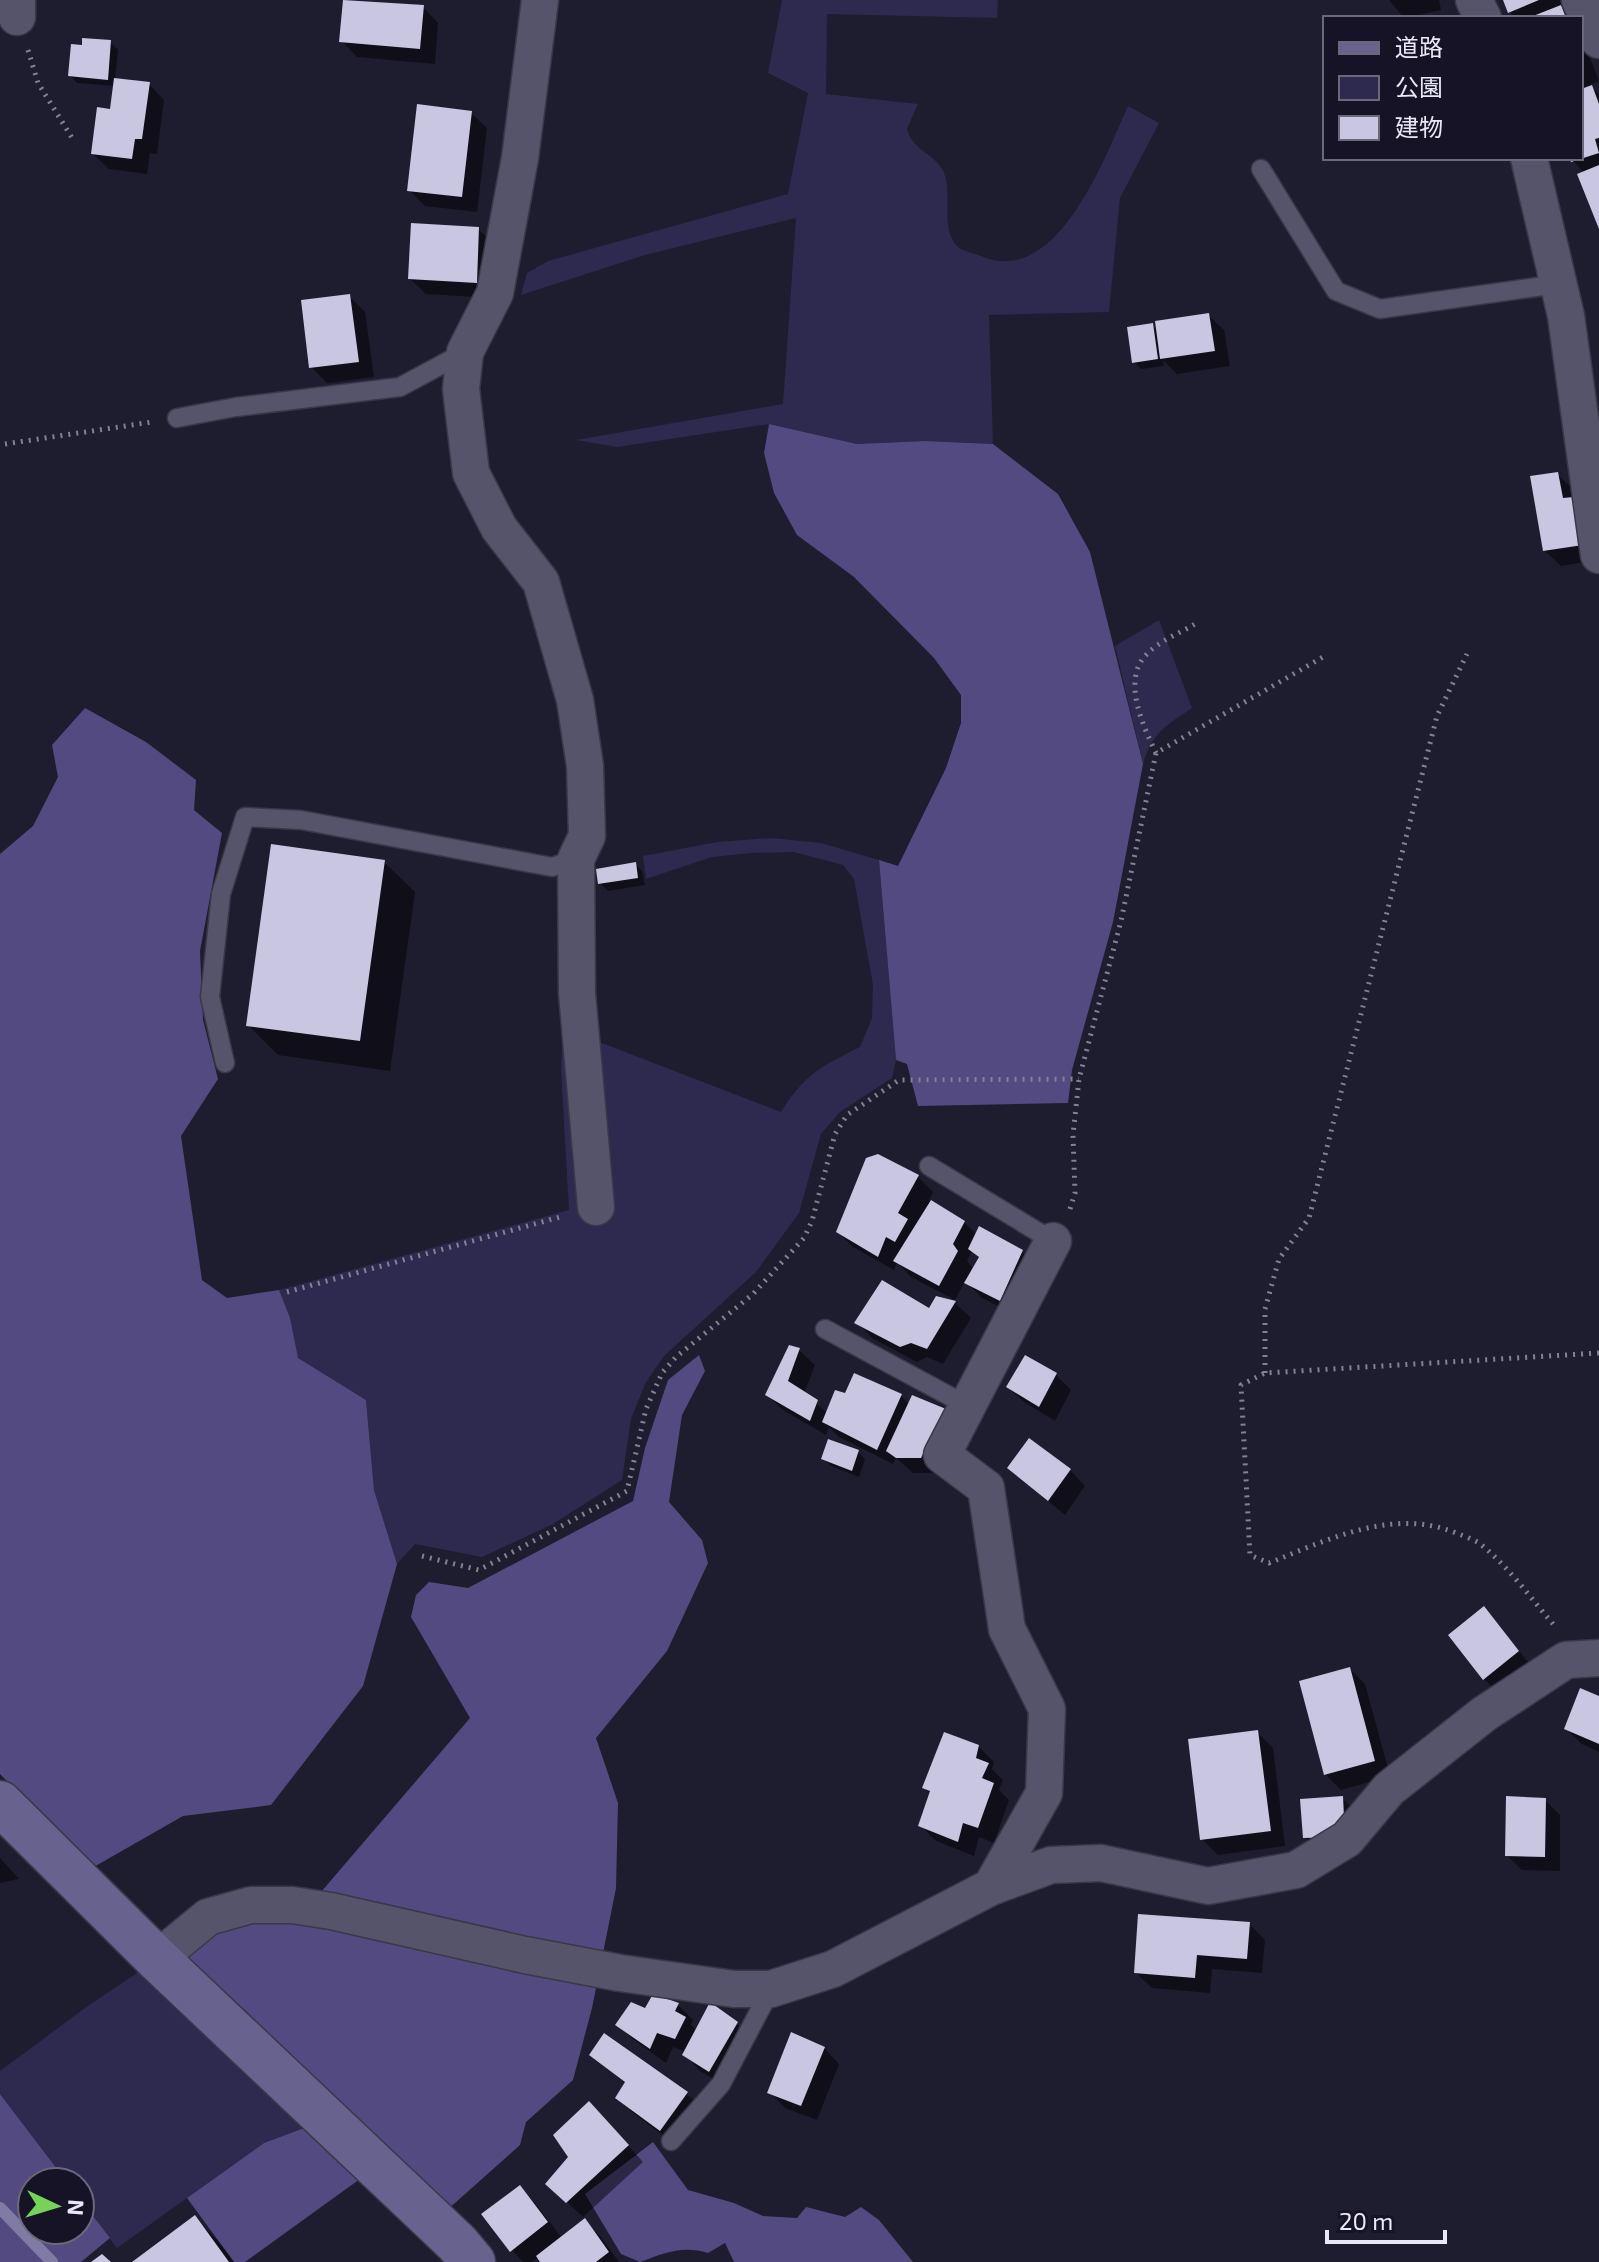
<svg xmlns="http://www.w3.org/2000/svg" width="1599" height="2262" font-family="'Exo 2','Noto Sans JP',sans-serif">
<rect width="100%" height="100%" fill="#1e1c2f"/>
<path fill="#2e294e" d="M782,0H998L997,18L827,14L826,94L918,104L907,129C913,151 932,152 942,169C955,191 938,228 958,247C963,251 975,254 981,256C1057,289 1105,157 1128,106L1159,123L1120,198L1109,312L989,315L993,444L925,441L857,444L769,424L617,447L576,440L783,404L796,218L645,255L521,295L527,273L548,261L788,194L808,93L768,73Z
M1159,620L1192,708C1166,726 1152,732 1143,764L1115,646Z
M772,838L821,843L879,860L896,1060L892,1078L840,1112L821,1134L799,1213L756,1272L664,1356L645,1384L631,1419L622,1480L553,1524L482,1557L415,1544L397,1564L374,1490L366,1400L297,1358L279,1290L569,1210L561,1070L563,1028L781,1112C805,1074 820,1067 860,1047L872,1018L873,985L854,879L843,865L794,852L751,853L712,857L646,879L643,856L717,842Z
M143,1969L304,2128L264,2143L117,2248L80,2199V2182H67L0,2094V2071L85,2008Z"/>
<path fill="#524a80" d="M769,424L857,444L925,441L993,444L1058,494L1090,552L1143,764L1113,922L1072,1070L1068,1103L918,1106L907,1064L896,1060L879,860L898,866L946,768L961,723V695L934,658L854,577L797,535L774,493L764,453Z
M85,708L146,742L196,780L194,810L222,833L200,951L203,1020L218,1079L181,1136L202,1280L227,1298L279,1290L290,1318L298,1358L366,1400L374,1490L397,1564L363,1686L271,1805L183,1816L92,1868L0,1774V854L33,826L58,777L52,745Z
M699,1355L705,1371L682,1415L669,1502L702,1540L708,1563L667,1651L596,1738L618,1803L616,1888L592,2008L573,2080L526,2122L520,2145L446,2211L172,1941L321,1892L470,1718L411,1617L416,1595L429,1582L468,1588L633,1501L645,1448L668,1380Z
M0,2094L67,2182H32V2230H80V2199L110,2238L81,2262H0Z
M304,2128L360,2179L245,2262H234L187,2198L264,2143Z
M653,2142L688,2190L734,2203L763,2216L797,2218L806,2207L845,2217L861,2207L879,2220L913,2262H734L725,2243L708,2253C683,2245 664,2253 640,2262L621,2254L585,2194Z"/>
<path fill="#0007" fill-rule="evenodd" d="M1389,0H1439L1441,10L1404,18Z
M1505,0H1560L1565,12L1571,18H1516L1510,12Z
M423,7L438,23L435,64L357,57L342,41Z
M1581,35L1599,81L1590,85L1599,94V224L1584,173L1571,158H1581Z
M110,42L118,50L115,80L149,84L164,100L157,154L150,153L147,174L109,169L93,154L112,111L115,86L77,83L70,75Z
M471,113L487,128L477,212L425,206L409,190Z
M478,229L494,244L491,298L426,294L410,279Z
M349,296L365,312L374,377L327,383L311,367Z
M1208,315L1224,330L1230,366L1177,374L1163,360L1164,366L1141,369L1134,362L1152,325L1158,332Z
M1557,474L1573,489L1597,560L1561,566L1545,551Z
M384,862L415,892L390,1071L278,1055L248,1025Z
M635,864L642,871L645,885L608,891L600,883Z
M918,1177L933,1192L929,1201L964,1222L977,1235L1022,1252L1038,1267L1016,1315L982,1298L965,1281L955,1300L911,1277L897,1262L894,1270L853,1247L838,1232ZM972,1251L980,1259L974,1270L967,1261Z
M937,1298L955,1303L971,1318L943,1364L927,1357L917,1362L872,1338L857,1322L930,1311Z
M790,1347L799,1350L815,1365L804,1394L828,1413L901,1396L910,1405L937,1473H913L896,1458L893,1464L839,1437L829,1427L826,1435L783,1410L767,1395Z
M1056,1375L1071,1390L1055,1421L1024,1402L1008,1387Z
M858,1452L865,1459L859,1477L831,1466L823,1459Z
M1009,1468L1070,1470L1085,1486L1065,1515Z
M1484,1609L1533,1668L1500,1694L1484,1679Z
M1350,1669L1365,1684L1390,1776L1341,1790L1325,1774Z
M1599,1698V1752L1582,1744L1566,1729Z
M1257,1732L1273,1748L1285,1846L1218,1855L1202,1839Z
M978,1746L994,1762L992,1769L1003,1780L999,1790L1009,1800L994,1843L979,1837L974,1856L936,1841L920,1825L931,1794L925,1788Z
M1342,1798L1358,1814L1321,1853L1305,1837Z
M1545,1800L1560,1815V1871L1522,1870L1507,1855Z
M0,1858L19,1879L0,1883Z
M1249,1924L1265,1940L1262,1973L1212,1969L1210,1993L1152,1988L1136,1973Z
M678,2005L693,2020L691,2025L697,2031L736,2023L752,2039L725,2086L700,2071L685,2055L686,2052L673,2047L666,2063L634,2040L618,2025L646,2011Z
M604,2036L687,2094L703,2109L676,2145L633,2113L618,2097L626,2084L592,2055Z
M824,2048L839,2064L817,2120L785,2108L770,2092Z
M604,2119L643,2162L583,2217L548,2184Z
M520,2187L535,2203L562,2238L585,2221L600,2236L619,2262H542L539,2257L532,2262H523L512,2250Z
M195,2218L218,2241L234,2262H135Z"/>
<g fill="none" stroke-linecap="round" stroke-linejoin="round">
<path stroke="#807ba4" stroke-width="12" d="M0,2208L52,2262"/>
</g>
<path fill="#c8c6e0" d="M343,0L424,5L420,49L339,42Z
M1503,0H1539L1508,13Z
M1561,5L1566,18H1534L1533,16Z
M82,38L111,40L108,80L68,76L71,44L82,45Z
M114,78L150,82L142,139H135L132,159L91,154L97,107L110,109Z
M1592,85L1599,104V138L1595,139L1599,153L1571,162L1569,158H1581V89Z
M417,104L472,111L462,197L407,191Z
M1599,165V229L1577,174Z
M411,223L479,227L477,283L408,279Z
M350,294L359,362L309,368L301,300Z
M1209,313L1215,351L1160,359L1155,321Z
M1153,323L1158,359L1132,363L1127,327Z
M1558,472L1563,498L1574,497L1583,545L1543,551L1530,476Z
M271,844L385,860L360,1041L246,1026Z
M636,862L638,878L598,884L596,869Z
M878,1154L919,1175L898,1213L908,1219L895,1242L886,1237L878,1257L836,1232L866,1158Z
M931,1200L965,1221L953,1244L958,1251L939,1286L893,1261Z
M979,1226L1023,1250L1000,1301L964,1283L979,1257L968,1249Z
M882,1280L929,1308L936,1296L956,1301L927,1349L911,1343L900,1347L854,1323Z
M789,1345L800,1348L788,1381L818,1400L810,1421L765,1395Z
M1025,1355L1057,1373L1039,1407L1006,1387Z
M854,1373L902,1394L877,1450L822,1422L835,1390L845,1393Z
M912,1395L946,1409L921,1458H896L886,1451Z
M1029,1438L1071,1469L1048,1501L1007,1468Z
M828,1439L859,1450L852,1471L821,1459Z
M1484,1606L1519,1651L1483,1680L1448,1635Z
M1350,1667L1375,1761L1324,1775L1299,1681Z
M1580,1688L1599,1696V1744L1564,1729Z
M1258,1730L1271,1831L1200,1840L1188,1739Z
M944,1732L979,1745L976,1758L989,1763L982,1778L994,1783L978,1828L963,1823L958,1842L918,1826L930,1791L922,1788Z
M1343,1796L1345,1837L1303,1838L1300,1799Z
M1506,1796L1546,1798L1545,1857L1505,1856Z
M1138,1914L1250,1922L1247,1959L1197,1955L1195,1978L1134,1973Z
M653,1994L679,2003L675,2011L686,2017L675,2039L657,2033L650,2049L615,2025L631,2002L645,2008Z
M710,2002L738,2022L709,2072L682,2055Z
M791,2032L825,2047L801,2106L767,2093Z
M604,2033L688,2092L660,2131L615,2098L625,2082L589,2055Z
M589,2101L629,2145L566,2203L545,2184L568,2157L553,2135Z
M520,2185L548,2222L510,2252L481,2214Z
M195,2215L229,2262H132Z
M585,2218L609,2252L596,2262H540L536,2256Z
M102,2254L111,2262H91Z"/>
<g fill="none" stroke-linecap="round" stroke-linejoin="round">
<g stroke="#3a3848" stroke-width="21">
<path id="lane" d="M1261,169L1336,291L1380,309L1558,284
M177,418L236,407L400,387L465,352
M225,1063L210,997L221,894L245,817L301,820L552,867L576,859
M929,1166L1053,1241
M825,1329L968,1406
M671,2141L721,2084L771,1989"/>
</g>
<g stroke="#3a3848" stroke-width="39">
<path id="street" d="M17,0V17
M540,0L520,158L495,293L465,352L461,389L471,473L499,528L541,582L575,700L585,766L587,836L576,859L577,993L596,1207
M1474,0L1483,18
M1580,0L1599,40
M1529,158L1566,316L1599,555
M991,1887L1044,1793L1047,1709L1007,1629L986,1488L942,1455L1053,1241
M157,1959L208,1917L251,1905H292L331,1911L525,1955L620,1973L734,1989H771L833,1969L991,1887L1051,1865L1101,1863L1208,1886L1296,1870L1347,1839L1389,1789L1484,1714L1566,1660L1599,1658"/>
</g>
<g stroke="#3a3848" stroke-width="47">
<path id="secondary" d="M0,1803L157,1959L457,2243L473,2262"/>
</g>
<path stroke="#838192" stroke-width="5" stroke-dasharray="2 6" stroke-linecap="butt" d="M28,50L38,83L74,141
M5,444L152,422
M1156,753C1143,726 1121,679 1147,654C1159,641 1180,633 1195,624
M1070,1209L1075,1193L1073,1135L1079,1079L1121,921L1156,753L1323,657
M287,1292L560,1217
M1265,1373V1309L1279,1259L1309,1218L1437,716L1467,654
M422,1556L479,1570L627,1491L646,1409L662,1373L676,1357L753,1294L804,1238L812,1221L835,1134L847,1115L899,1080L1079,1079
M1553,1624C1530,1597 1507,1565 1479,1543C1472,1539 1464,1536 1456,1533C1393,1507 1327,1540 1269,1563L1250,1555L1241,1385L1265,1373L1599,1353"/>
<use href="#lane" stroke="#56546a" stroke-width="18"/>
<use href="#street" stroke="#56546a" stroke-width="36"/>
<use href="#secondary" stroke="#68628f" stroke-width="44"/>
</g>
<rect x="1323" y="16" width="260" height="144" fill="#151325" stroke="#6a6879" stroke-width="2"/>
<rect x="1339" y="42" width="40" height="12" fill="#68628f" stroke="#6a6879" stroke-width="2"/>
<text x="1395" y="56" font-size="24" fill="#e9e8f6">道路</text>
<rect x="1339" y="76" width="40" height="24" fill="#2e294e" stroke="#6a6879" stroke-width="2"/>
<text x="1395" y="96" font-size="24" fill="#e9e8f6">公園</text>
<rect x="1339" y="116" width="40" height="24" fill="#c8c6e0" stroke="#6a6879" stroke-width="2"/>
<text x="1395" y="136" font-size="24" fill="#e9e8f6">建物</text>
<g transform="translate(56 2206) rotate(94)"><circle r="38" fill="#151325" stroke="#6a6879" stroke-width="2"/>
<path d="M0-6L14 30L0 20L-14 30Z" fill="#76d25a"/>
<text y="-12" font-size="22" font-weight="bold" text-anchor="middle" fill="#e9e8f6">N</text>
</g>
<path d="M1327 2230v12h118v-12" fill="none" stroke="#e9e8f6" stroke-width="4"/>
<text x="1339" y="2230" font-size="24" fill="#e9e8f6" stroke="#151325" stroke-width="6" paint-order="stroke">20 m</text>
</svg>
